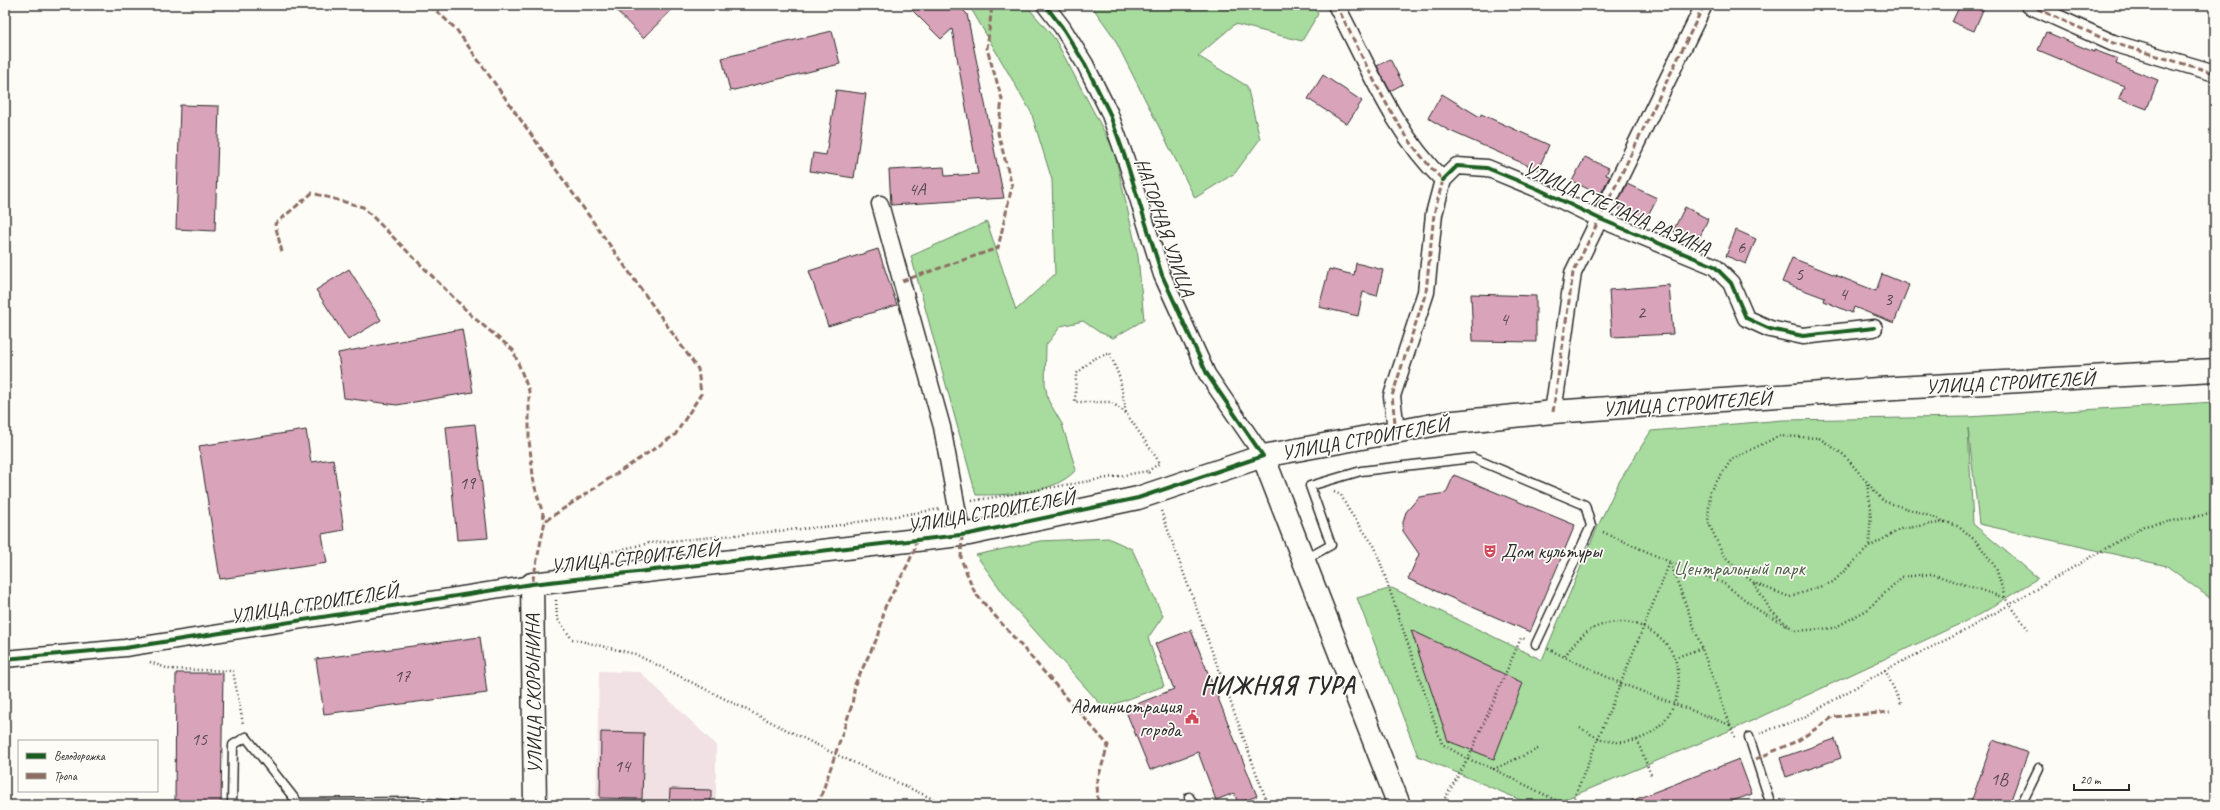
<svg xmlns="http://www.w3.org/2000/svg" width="2220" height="810" font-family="Caveat,sans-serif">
<rect width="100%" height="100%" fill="#fdfcf7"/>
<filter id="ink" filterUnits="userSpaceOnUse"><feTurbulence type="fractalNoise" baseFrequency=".025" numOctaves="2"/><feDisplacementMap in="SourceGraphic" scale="8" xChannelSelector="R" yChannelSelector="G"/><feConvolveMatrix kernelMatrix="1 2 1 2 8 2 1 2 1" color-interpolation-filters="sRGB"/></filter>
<g filter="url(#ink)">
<path fill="#f2e1e4" d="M599,671L640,672L716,745V805H596Z"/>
<path fill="#a7dc9e" stroke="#698464" d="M966,5H1026L1055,39L1114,150L1138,256L1144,320L1113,338L1099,332L1083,321L1061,326L1046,345L1045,384L1048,400L1062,424L1076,470C1052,495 1009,495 976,495L911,256L987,222L1016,310L1055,274L1052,180L1031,112L973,12Z
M1091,5H1312L1318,14L1302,41L1235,24L1198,56L1247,86L1260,139L1235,173L1195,198L1113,36Z
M2215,402V602L2167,566L1979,524L1968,428L1973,524L2038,578L1981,614L1743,725L1551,805H1532L1418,756L1357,598L1392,588L1542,660L1597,528L1619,482L1651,431L1783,420L1967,417Z
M1108,538L1132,549L1163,616L1148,638L1164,686L1104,708L1011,604L976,555L1040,541Z"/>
<path fill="#d9a3b9" stroke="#2b2b2b" d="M611,5H677L643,38Z
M907,5H958L967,14L1004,198L891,205L889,170L944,167L945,176L978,174L952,29L941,39Z
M1960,5H1985L1974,31L1952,22Z
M832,31L840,64L730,91L722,58Z
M2046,32L2094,52V50L2118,59L2116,64L2158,80L2147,109L2119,98L2124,86L2038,50Z
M1390,59L1403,84L1390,91L1377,66Z
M1323,75L1362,101L1347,124L1308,99Z
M836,90L866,94L854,178L810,171L813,153L826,155Z
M1442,94L1480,117L1481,114L1549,145L1538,170L1448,130L1428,118Z
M180,105L219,106L215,231L176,229Z
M1585,157L1609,168L1606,175L1610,176L1600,195L1572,181Z
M1627,184L1657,198L1645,221L1619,209L1620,205L1617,204Z
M1685,207L1708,219L1697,243L1673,231Z
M1736,230L1756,239L1746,264L1726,256Z
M878,249L897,305L828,326L809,271Z
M1792,258L1876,291L1882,274L1909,285L1894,323L1854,307L1852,313L1824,301L1825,298L1782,282Z
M1356,263L1383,270L1377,296L1363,292L1358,316L1319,307L1329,269L1354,275Z
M349,269L381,320L348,340L316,290Z
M1669,285L1673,334L1612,337L1609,290Z
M1471,294L1536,296V342L1473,341Z
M462,329L473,392L397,405L344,398L338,353Z
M475,424L488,538L457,540L446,427Z
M306,430L311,462L333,459L344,530L322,534L327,563L220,579L199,446Z
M1454,475L1575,525L1530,632L1408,579L1419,554L1403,531V522L1406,512L1419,497L1446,493Z
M1191,630L1257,796L1238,803L1234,793L1216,800L1198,752L1150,770L1125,709L1174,689L1155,644Z
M1411,630L1523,683L1494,759L1448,741Z
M480,637L487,693L324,714L316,659Z
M176,673H223L221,805H175Z
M601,732L644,733L642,799L600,798Z
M1835,739L1841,758L1786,777L1780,758Z
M1993,740L2028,753L2009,805H1970Z
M1739,759L1752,794L1721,805H1621Z
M670,789L711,790V805H669Z"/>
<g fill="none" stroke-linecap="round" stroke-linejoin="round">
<g stroke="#2b2b2b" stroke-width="11">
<path id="lane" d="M1304,560L1331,545L1310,486L1361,471L1473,458L1585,505L1591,526L1536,644
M1749,737L1771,805
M1189,797L1194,805
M232,805L233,745L246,737L298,803
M297,805L298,803L414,802L451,805
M2021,805L2039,768"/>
</g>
<g stroke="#2b2b2b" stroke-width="19">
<path id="street" d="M1045,5L1062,27L1085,64L1109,112L1126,160L1162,275L1207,374L1263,456
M1336,5C1368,65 1393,132 1443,180
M2029,5L2113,43L2215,73
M1443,180L1457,166L1487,168L1538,189L1600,219L1714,266L1731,283L1746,318L1770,329L1803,336L1874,328
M880,204L942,427L962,535
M1553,412L1573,273L1704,5
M1396,431L1392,396L1426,292L1434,214L1443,180
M5,659L125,648L532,584"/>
</g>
<g stroke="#2b2b2b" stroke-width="25">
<path id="secondary" d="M1263,456L1399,805
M535,805L532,584L969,534L1138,498L1263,456L1444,423L1553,412L1878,389L2215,370"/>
</g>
<path stroke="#2b2b2b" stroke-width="2.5" stroke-dasharray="1 3" stroke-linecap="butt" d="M1126,413L1111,402H1075L1076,374L1093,359L1110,353L1120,379L1126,413L1160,463L1148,471
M1867,484L1871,509L1869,546
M1334,492L1341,495L1348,509L1375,547L1442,744L1468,759L1494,769
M972,501L1148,471L1149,474
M1161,511L1268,805
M1945,522L1901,529L1869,547L1833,582L1790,597L1754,583L1724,556L1708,522L1710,491L1732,459L1779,436L1819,438L1844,455L1883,501L1924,514L1960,527L1977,542L1996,568L2005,598L2028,629
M1603,532L1670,562L1723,583L1760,611L1788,626
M601,554L649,543L833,526L940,509
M1754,584L1772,612L1795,631L1834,628L1867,610L1902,577L1932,574L2005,598
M556,600L557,618L572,639L635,654L833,753L946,805
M1548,649L1620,683L1730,725
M1565,656C1579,635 1595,622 1622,622C1635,622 1647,628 1658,636C1701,670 1672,746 1616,742C1602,741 1592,735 1580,728
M1674,658L1702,648
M150,662L169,669L233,671L243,724
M1885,670L1902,706
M1760,733L1803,718L1885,670L1966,630L2144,526L2215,513
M1637,740L1651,775
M1538,749L1494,769L1565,805
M1441,805L1468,759L1521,638L1525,639
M1571,805L1670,562L1735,738"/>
<use href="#lane" stroke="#fdfcf7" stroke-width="8"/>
<use href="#street" stroke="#fdfcf7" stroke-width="16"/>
<use href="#secondary" stroke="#fdfcf7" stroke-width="22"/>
<path stroke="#8d6e63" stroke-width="3" stroke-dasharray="6 3" stroke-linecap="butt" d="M430,5L456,29L698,369L701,394L675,435L545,521L532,584
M1336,5C1368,65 1393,132 1443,180
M2029,5L2113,43L2215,73
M282,252L275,224L312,193L363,207L473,317L513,350L529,391V440L534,484L545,521
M902,281L998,248L1012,186L998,133L1002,99L987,49L992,5
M1553,412L1573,273L1704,5
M1396,431L1392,396L1426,292L1434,214L1443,180
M962,535L961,559L975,593L1108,745L1097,782L1098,805
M1756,759L1799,740L1833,717L1890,712
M818,805L852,705L855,684L879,634L885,607L907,566L914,551L916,540"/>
<g stroke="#fdfcf7" stroke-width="6">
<path id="cycleway" d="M1443,180L1457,166L1487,168L1538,189L1600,219L1714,266L1731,283L1746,318L1770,329L1803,336L1874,328
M5,659L125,648L532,584L969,534L1138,498L1263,456L1207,374L1162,275L1126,160L1109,112L1085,64L1062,27L1045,5"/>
</g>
<use href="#cycleway" stroke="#1b5e20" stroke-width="4"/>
</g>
</g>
<defs>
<g id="theatre-bare" transform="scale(1.08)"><path d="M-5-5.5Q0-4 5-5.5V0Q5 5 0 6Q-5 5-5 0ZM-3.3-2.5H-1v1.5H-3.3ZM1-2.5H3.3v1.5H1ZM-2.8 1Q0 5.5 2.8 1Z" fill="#d1495b" stroke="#fdfcf7" stroke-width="2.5" paint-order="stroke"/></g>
<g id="civic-bare" transform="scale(1.08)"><path d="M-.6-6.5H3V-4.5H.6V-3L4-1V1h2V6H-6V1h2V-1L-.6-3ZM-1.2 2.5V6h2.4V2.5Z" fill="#d1495b" stroke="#fdfcf7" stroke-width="2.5" paint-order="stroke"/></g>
</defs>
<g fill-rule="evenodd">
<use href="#theatre-bare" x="1490" y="551"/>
<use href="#civic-bare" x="1192" y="717"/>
</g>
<g text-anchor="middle" stroke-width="3.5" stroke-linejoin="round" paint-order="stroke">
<g font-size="18" fill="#56494e">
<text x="917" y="195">4А</text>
<text x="1741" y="253">6</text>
<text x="1799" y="280">5</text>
<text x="1843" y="300">4</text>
<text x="1888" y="305">3</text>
<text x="1641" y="318">2</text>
<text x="1504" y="325">4</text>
<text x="467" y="489">19</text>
<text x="402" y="682">17</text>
<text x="199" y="745">15</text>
<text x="622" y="772">14</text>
<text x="1999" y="785">1В</text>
</g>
<g font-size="20" fill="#2b2b2b" stroke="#fdfcf7">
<text transform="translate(1617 208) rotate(24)" y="7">УЛИЦА СТЕПАНА РАЗИНА</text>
<text transform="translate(1165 227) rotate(71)" y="7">НАГОРНАЯ УЛИЦА</text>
<text transform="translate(2010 382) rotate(-3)" y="7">УЛИЦА СТРОИТЕЛЕЙ</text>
<text transform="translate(1687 403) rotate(-4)" y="7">УЛИЦА СТРОИТЕЛЕЙ</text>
<text transform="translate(1365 438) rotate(-10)" y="7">УЛИЦА СТРОИТЕЛЕЙ</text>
<text transform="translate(991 511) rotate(-10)" y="7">УЛИЦА СТРОИТЕЛЕЙ</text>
<text transform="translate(635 557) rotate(-6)" y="7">УЛИЦА СТРОИТЕЛЕЙ</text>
<text transform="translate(314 603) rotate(-9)" y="7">УЛИЦА СТРОИТЕЛЕЙ</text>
<text transform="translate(533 694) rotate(-91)" y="7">УЛИЦА СКОРЫНИНА</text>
</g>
<g font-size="20" fill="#2b2b2b" stroke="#fdfcf7" text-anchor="start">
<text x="1501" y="558">Дом культуры</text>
<text x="1181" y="713" text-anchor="end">Администрация<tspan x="1181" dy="23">города</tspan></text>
</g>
<g font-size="20" fill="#50604e" stroke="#fdfcf7">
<text x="1739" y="575">Центральный парк</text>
</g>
<g font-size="24" font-weight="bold" letter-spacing="1" fill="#2b2b2b" stroke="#fdfcf7">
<text x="1278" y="693">НИЖНЯЯ ТУРА</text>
</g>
</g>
<rect width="2220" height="810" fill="none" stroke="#fdfcf7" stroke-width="20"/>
<rect x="10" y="10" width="2200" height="790" fill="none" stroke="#2b2b2b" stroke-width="1.5" filter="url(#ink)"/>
<rect x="18" y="740" width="140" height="52" fill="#fdfcf7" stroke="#a9a8a5"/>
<rect x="26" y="753" width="20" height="6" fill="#1b5e20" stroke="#a9a8a5"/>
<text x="54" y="760" font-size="12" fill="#2b2b2b">Велодорожка</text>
<rect x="26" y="773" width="20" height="6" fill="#8d6e63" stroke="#a9a8a5"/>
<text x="54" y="780" font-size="12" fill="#2b2b2b">Тропа</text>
<path d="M2074 784v6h55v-6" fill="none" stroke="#2b2b2b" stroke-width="2"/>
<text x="2080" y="784" font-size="12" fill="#2b2b2b" stroke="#fdfcf7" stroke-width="3" paint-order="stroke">20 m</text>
</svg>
